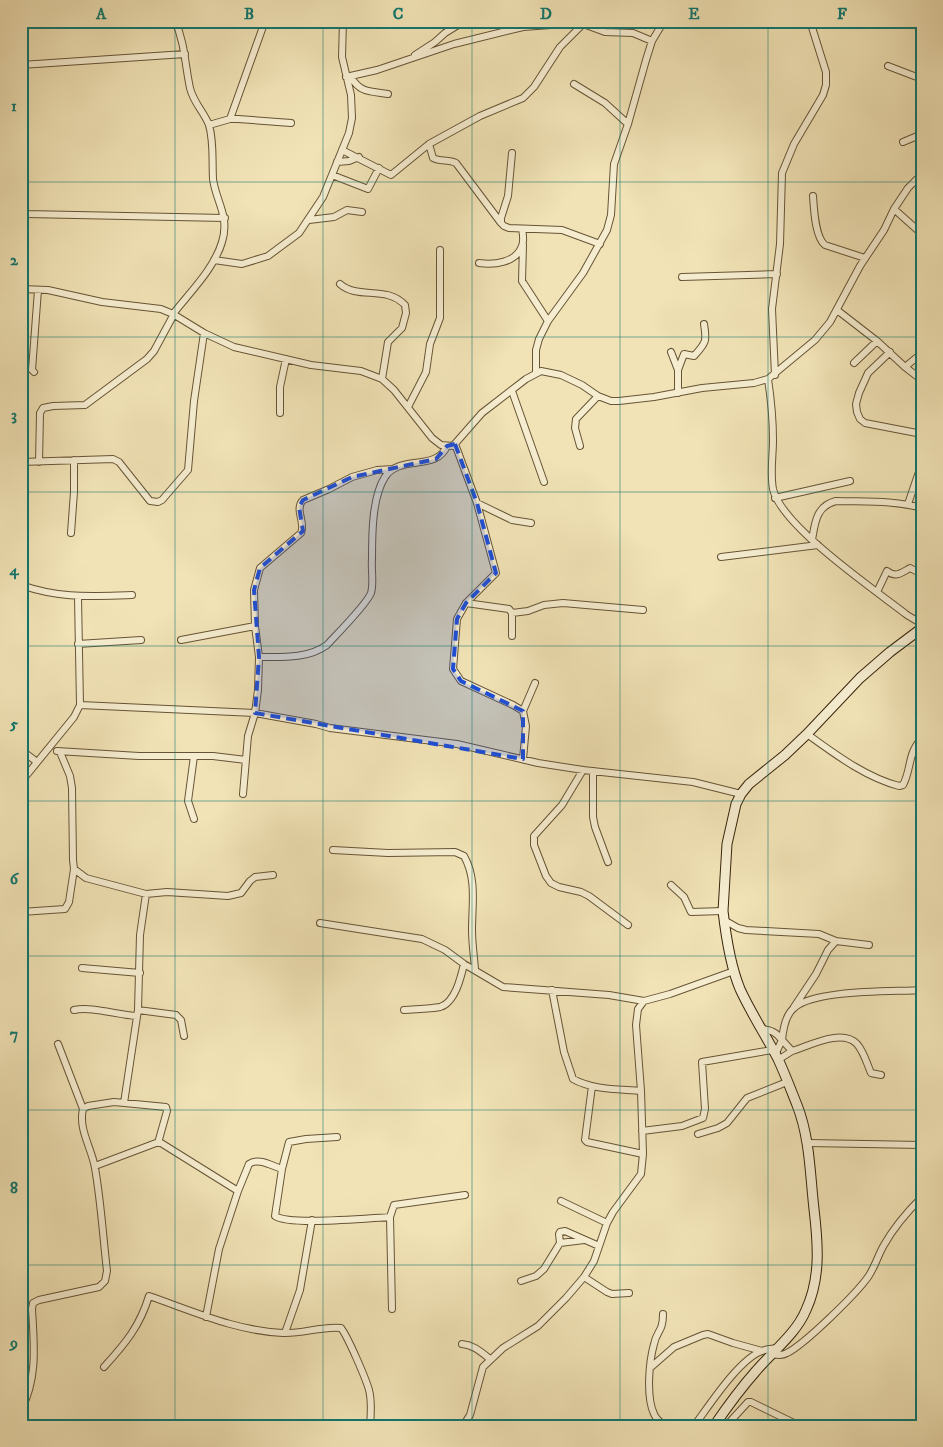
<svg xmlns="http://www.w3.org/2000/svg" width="943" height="1447" font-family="'IM FELL DW Pica',serif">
<rect width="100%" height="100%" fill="#f1e3b6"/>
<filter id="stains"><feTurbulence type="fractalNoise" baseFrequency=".004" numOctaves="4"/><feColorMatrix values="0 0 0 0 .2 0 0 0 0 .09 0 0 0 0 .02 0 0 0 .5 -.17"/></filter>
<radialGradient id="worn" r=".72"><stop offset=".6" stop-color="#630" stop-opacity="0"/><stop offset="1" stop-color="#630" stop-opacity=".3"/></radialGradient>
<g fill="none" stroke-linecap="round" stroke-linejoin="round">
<g stroke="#665436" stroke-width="8">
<path id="street" d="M415,55L435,42L445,33L458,25
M21,65L185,54
M888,66L922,79
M346,77L377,70L454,44L523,27L551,25H586L605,32L633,33L652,41
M351,77C360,93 370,91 388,94
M574,84L605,103L628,124
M230,119L265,21
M209,125L230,119H238L291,123
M903,142L922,134
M429,144L433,158C440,162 448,159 456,163L501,223
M342,150L391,175L429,144L480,116L523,98L534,87L560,47L582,25
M512,153L508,196L501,218V223L504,226L509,228L562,230L600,244
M337,162L349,161L359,157
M332,175L368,189L379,168
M813,196C814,209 815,237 825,245L865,258
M894,209L922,234
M21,211L26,214L225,218
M309,220L334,217L347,210L362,212
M523,245L522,281L548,321
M214,260L242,264L268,256L299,233L323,197L349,133L352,118L351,95L342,57L343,21
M479,263C494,265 516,263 522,246C524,241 523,234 522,229
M682,277L777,274
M340,284C358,300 386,285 405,305L406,313L402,328L388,342L382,379
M21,289L48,290L102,302L161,309L173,314L204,333L234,347L311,365L361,371L382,379L394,390L432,438L441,445L453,446L482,413L526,379L541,371L561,375L582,385L598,396L611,401H619L654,397L702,388L754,383L768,379L815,340L830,322L860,266L884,230L894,209L908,188L922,174
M837,310L877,341L905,367L922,380
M173,314C190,292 214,269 222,242C230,216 216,202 213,179C212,161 214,142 209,125C204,112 193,102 190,88C185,65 185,43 175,21
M671,352L678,370V393
M890,352L868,373L859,393L856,404L857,412L860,419L865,423L922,434
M854,363L877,341
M905,367L922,353
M678,370L684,354L694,356C706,343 707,341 704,324
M34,372L32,370L38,290
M536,373V350L539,339L548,321L583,273L607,230L611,215L614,164L628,124L646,60L652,41L664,21
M775,375L772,309L780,244L782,173L794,144L823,95L826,85V72L810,21
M768,379C771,399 773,419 773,440C773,456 770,473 773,489C781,526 875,590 907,615L922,624
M512,391L544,482
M408,407L426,372L430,344L440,318V250
M280,413V387L286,359
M455,444L477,503L496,573L466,603L457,619L453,669L461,681L513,705L523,711L526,726L523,759
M580,446L575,428L576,419L598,396
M21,462L113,459L119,462L150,501L158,502L162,500L188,470L194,401L204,333
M39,462L40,413L43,408L53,406L85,405L147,359L154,351L174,314
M775,498L850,481
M477,503L512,520L531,523
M908,504L922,463
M71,533L74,492V460
M812,540C815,523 816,506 836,501C864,502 894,500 922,508
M721,557L818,545
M21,585C61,599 92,596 132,595
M877,592L887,571C896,578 901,573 910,568L922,574
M466,603L509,609L512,613V636
M512,613L528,611L544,605L563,603L643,610
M181,640L255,626
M78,644L141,640
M259,657C281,657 308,659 327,645C336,635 367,604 371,593C374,583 371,569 372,559C372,535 372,497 385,477C400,454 436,472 447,446
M80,705L255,713L316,724L330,728L457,744L538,763L583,770L693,782L741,794
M523,711L535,683
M807,734C835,754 865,777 899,786L903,785C912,768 907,754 922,738
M21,750L37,762
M57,751L139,756H213L246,760
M60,752L70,776L72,788L73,860L74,869L86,878L146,894L167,892L228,896L241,893L250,881L255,877L273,875
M194,756L188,801L194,819
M583,770L562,805L534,836V845L546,876L551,883L559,887L581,892L589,896L628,925
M593,771V817L595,827L608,862
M21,782L74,717L80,705L78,597
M243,794L248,736L255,713L258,690L259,657L255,626L254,590L260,568L301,533C306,523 294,509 303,500L329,489L352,477L377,470L393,469
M333,850L388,853L455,852L464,856C477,879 472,904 472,930C472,943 474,956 475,969
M671,885L684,897L691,912L723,911
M21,912L65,909L69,902L74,869
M724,920L738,928L746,930L819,934L836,941
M320,923L422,939L445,950L464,964L503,987L609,995L644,1001
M82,968L140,973
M552,990L564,1052L573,1079C593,1090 618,1089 641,1091
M794,1007L816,974L828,950L836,941L869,945
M74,1010C92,1006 117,1015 137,1016
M138,1010L176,1015L181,1020L184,1036
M404,1010C416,1009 429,1009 440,1007C455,1003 461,977 464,964
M761,1029C771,1030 776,1032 782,1040L775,1055
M58,1044L83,1109
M792,1051C809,1046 842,1028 857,1044C864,1052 867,1064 871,1073L881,1075
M778,1060L792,1051L782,1040C783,1030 785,1015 794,1008C815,989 893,992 922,990
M592,1086L585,1140L587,1142L643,1154
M124,1103L138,1010L140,935L146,894
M642,1131L682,1126L703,1118L705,1109L702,1062L772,1050
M698,1134L718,1128L727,1123L747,1098L787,1082
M337,1137L306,1139L289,1142L282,1169L275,1216C289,1226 369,1218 390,1217
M808,1143L922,1145
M95,1166L156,1143H161L238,1191
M561,1201L607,1223
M560,1243L584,1240
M584,1277L607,1292L612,1294L629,1293
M521,1281L536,1276L544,1269L560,1243L559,1234L560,1232L565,1231L599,1246
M392,1309L390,1217L394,1205L465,1195
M663,1314C663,1332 657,1330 654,1344C649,1362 646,1397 654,1414C656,1419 661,1423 665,1426
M206,1317L219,1249L238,1191L249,1164C258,1157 272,1166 282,1169
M285,1333L300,1290L312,1220
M462,1344C474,1345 481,1352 490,1359
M772,1354C777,1355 782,1356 787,1353C805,1344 856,1294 868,1277C875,1267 878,1255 884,1245C894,1227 908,1211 922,1197
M104,1367C125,1344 140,1326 149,1296C193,1311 236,1331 283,1333C302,1334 322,1326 341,1328C348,1337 366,1379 369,1390C372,1401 371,1414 370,1426
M650,1368L674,1347L703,1335L708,1334L733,1343L762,1351
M21,1410C38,1378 34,1344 32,1309L33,1303L39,1300L99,1287L105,1281L107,1271C103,1237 101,1202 95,1168C92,1149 78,1129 83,1109L88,1106L114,1102L166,1107L167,1111L158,1143
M463,1426L470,1415L483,1367L503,1348L538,1326L566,1298L584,1277L594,1261L607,1223L613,1212L641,1174L643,1154L641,1091L636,1025L638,1009L644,1001L670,994L734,971
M694,1426C709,1406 739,1359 762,1351C766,1349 772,1349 777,1348
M726,1426L748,1402H751L800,1426"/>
</g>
<g stroke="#37240b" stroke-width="11">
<path id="secondary" d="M714,1426C727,1407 741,1388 756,1371C772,1352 796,1334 806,1310C821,1278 818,1243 814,1209C810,1174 810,1138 797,1105C791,1090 785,1074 778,1059C766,1036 751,1013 740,989C730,965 726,937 723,911L727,844L736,804L741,794L749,784L785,755L807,734L860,678L890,652L922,628"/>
</g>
<use href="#street" stroke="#f6edd0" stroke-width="6"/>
<use href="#secondary" stroke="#f6edd0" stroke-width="9"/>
</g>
<path fill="#1d4ed8" fill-opacity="0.2" stroke="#1d4ed8" stroke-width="4" stroke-dasharray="10 6" stroke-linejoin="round" d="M455,444L477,503L496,573L466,603L457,619L453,669L461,681L523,711V759L255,713L259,657L254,590L260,568L303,531L299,507L303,500L352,477L436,459L447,446Z"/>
<path fill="none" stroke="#0f766e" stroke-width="1" stroke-opacity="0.55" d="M175,21V1426M323,21V1426M472,21V1426M620,21V1426M768,21V1426M21,182H922M21,337H922M21,492H922M21,646H922M21,801H922M21,956H922M21,1110H922M21,1265H922"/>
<rect width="943" height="1447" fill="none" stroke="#f1e3b6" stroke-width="55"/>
<rect x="28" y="28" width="888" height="1392" fill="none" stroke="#0f766e" stroke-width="2"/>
<g font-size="16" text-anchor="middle" font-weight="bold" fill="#0f766e">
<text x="101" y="19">A</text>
<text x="249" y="19">B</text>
<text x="398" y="19">C</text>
<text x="546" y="19">D</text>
<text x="694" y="19">E</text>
<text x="842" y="19">F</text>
<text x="14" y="111">1</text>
<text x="14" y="265">2</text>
<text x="14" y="420">3</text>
<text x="14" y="575">4</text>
<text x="14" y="729">5</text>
<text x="14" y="884">6</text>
<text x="14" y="1039">7</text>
<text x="14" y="1193">8</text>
<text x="14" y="1348">9</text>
</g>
<rect width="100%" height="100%" filter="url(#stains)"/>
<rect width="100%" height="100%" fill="url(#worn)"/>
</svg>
